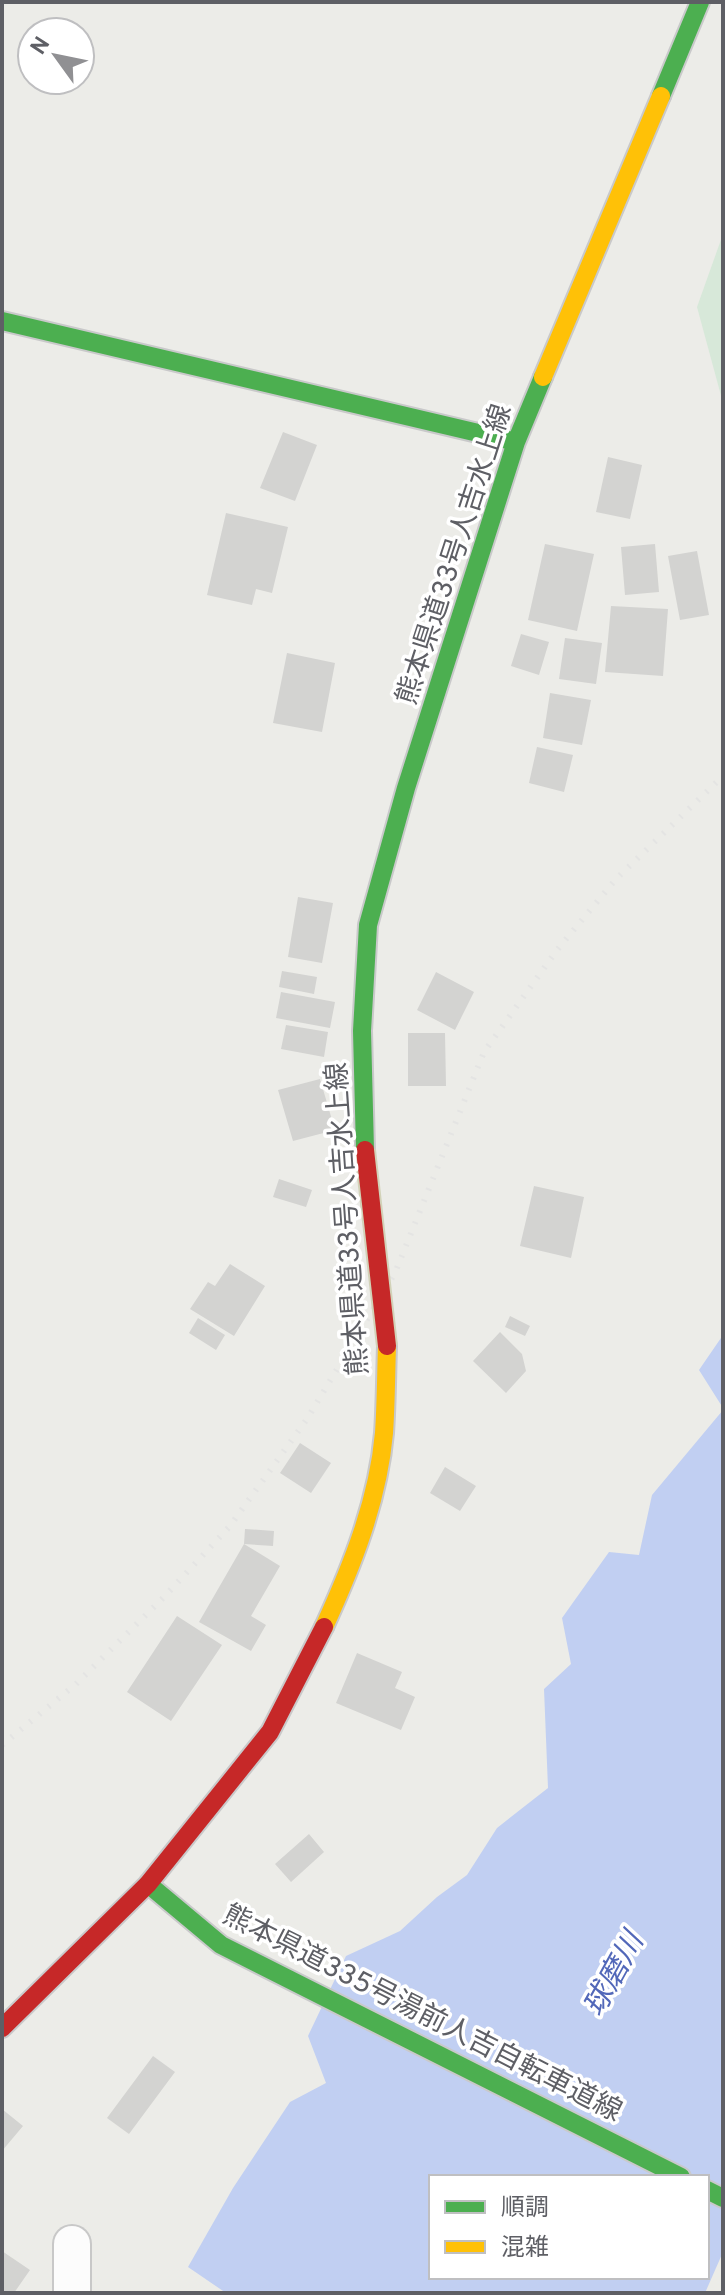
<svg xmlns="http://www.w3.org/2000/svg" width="725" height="2295" font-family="Overpass,'Noto Sans JP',sans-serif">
<rect width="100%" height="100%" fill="#ecece8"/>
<path fill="#d7e8d9" d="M723,234V403L697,307Z"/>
<path fill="#c1cff2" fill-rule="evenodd" d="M723,1335V1408L699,1370Z
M723,1410V2252L705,2293H226L188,2267L233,2188L290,2102L326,2083L308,2036L346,1956L400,1931L437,1897L467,1875L497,1828L548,1788L544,1689L571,1664L562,1618L609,1552L639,1555L652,1495ZM431,2177H707V2277H431Z"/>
<path fill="#d3d3d1" d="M283,432L317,445L295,501L260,488Z
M608,457L642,465L630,519L596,512Z
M226,513L288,527L272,593L256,589L252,605L207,595Z
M545,544L594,554L577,631L528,620Z
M655,544L659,592L625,595L621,547Z
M697,551L709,615L680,620L668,556Z
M611,606L668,609L663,676L605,672Z
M521,634L549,642L539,675L511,666Z
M565,638L602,643L596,684L559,679Z
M287,653L335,663L322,732L273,723Z
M550,693L591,700L582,745L543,738Z
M537,747L573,755L564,792L529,783Z
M298,897L333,903L322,963L288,957Z
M282,971L317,977L314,994L279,987Z
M436,972L474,992L455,1030L417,1010Z
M281,992L335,1002L330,1028L276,1018Z
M286,1025L328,1032L324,1057L281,1049Z
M408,1033H445L446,1086H408Z
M320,1079L335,1130L293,1141L278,1090Z
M279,1179L312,1190L306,1207L273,1197Z
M534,1186L584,1197L571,1258L520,1246Z
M230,1264L265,1286L234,1336L190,1309L208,1282L215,1286Z
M510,1316L530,1326L525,1336L505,1327Z
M198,1318L225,1335L216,1350L189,1333Z
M500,1332L522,1354L526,1371L506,1393L473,1361Z
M300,1443L331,1463L311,1493L280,1473Z
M445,1467L476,1486L460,1511L430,1493Z
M245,1529L274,1531L273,1546L244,1544Z
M244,1544L280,1566L251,1616L266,1625L251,1651L199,1622Z
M177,1616L222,1645L171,1721L127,1692Z
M357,1653L402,1672L395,1688L415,1697L401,1730L336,1703Z
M309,1834L324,1852L291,1882L275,1864Z
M153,2056L175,2072L129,2134L107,2118Z
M2,2109L23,2126L2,2151Z
M2,2251L30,2270L14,2293L2,2292Z"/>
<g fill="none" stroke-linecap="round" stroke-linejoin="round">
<g stroke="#c8c8c8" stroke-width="40">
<path id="street" d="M72,2244V2293"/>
</g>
<g stroke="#c9c9ca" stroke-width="22">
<path id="fast" d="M661,96L700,2
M2,321L516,442
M365,1150L362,1031L368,925L406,788L516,442L543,377
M148,1884L221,1945L681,2177
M707,2190L723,2198"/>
</g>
<g stroke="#c9c9ca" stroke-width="22">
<path id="slow" d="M543,377L661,96
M324,1627C352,1566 378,1501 384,1433C386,1404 386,1375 387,1346"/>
</g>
<g stroke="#c9c9ca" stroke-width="22">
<path id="jam" d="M2,2028L148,1884L270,1732L324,1627"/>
</g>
<use href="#street" stroke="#fcfcfc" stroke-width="36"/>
<use href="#fast" stroke="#4caf50" stroke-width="18"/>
<use href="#slow" stroke="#ffc107" stroke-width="18"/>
<use href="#jam" stroke="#c62828" stroke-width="18"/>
<path stroke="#e4e4e3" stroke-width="6" stroke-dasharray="2 10" stroke-linecap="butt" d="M2,1745L76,1684L163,1598L230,1526L307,1419L395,1273L484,1052L557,950L616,879L723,776"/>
<g stroke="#d2d2b8" stroke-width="22" stroke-linecap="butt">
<path id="jam-bridge" d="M365,1150L387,1346"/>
</g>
<use href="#jam-bridge" stroke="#c62828" stroke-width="18"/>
</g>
<g text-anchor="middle" stroke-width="7" stroke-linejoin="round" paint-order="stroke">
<g font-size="28" fill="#5e5f65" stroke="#fff">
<text transform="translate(453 554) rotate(-72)" y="10">熊本県道33号人吉水上線</text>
<text transform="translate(346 1219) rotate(-94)" y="10">熊本県道33号人吉水上線</text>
<text transform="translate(423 2012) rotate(27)" y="10">熊本県道335号湯前人吉自転車道線</text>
</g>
<g font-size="30" font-style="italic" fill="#5268b9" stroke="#fff">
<text transform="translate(613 1974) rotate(-61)" y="10">球磨川</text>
</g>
</g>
<rect width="725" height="2295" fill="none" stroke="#5e5f65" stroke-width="8"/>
<rect x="429" y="2175" width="280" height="104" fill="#ffffff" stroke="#bfbfc1" stroke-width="2"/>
<rect x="445" y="2201" width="40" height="12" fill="#4caf50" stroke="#bfbfc1" stroke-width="2"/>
<text x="501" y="2215" font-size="24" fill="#5e5f65">順調</text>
<rect x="445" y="2241" width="40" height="12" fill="#ffc107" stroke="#bfbfc1" stroke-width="2"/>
<text x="501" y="2255" font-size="24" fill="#5e5f65">混雑</text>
<g transform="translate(56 56) rotate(303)"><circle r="38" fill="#ffffff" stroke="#bfbfc1" stroke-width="2"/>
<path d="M0-6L14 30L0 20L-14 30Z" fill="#909093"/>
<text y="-12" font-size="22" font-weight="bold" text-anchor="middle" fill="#5e5f65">N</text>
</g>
</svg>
